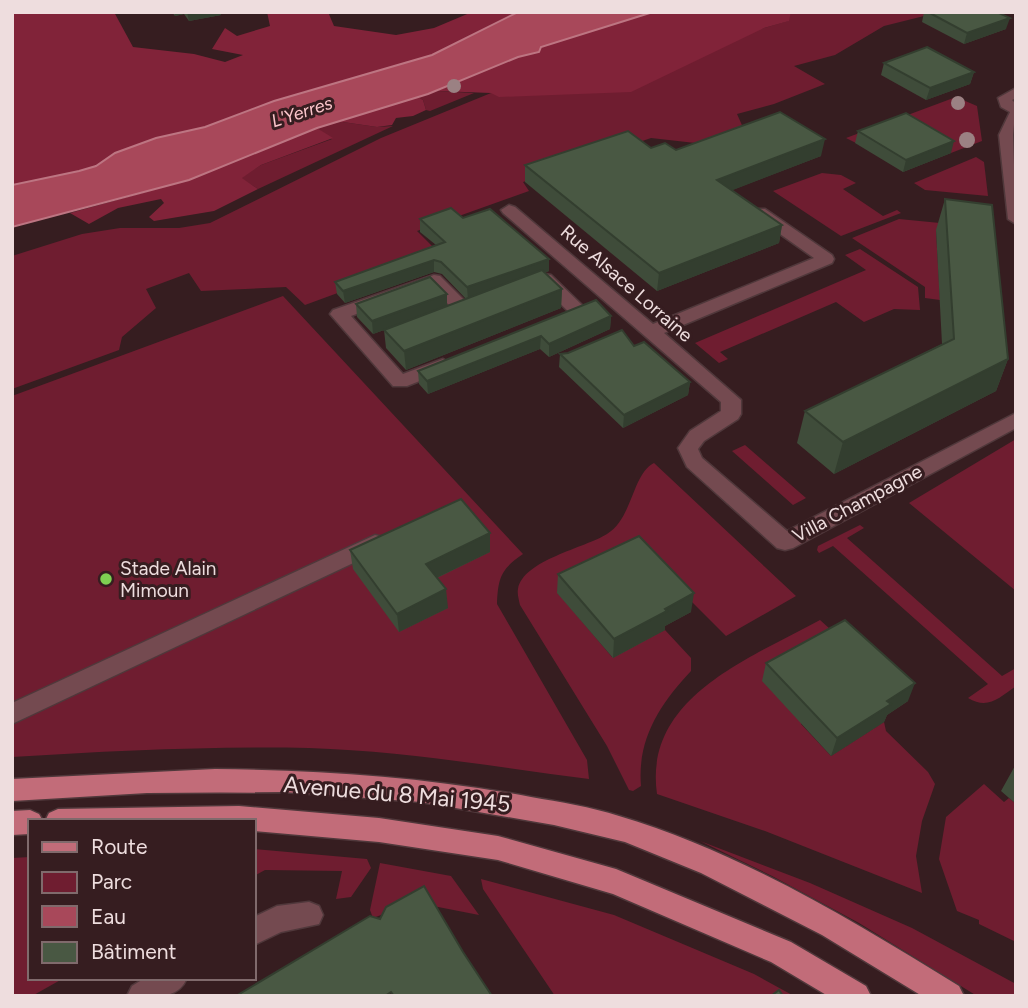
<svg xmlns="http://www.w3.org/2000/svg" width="1028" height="1008" font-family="Figtree,sans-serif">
<rect width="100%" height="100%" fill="#361d20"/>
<path fill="#6f1d30" d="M791,12H940L884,26L835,55L794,66L825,84L774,104L737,114L745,132L713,145L651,138L523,182L529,191L417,231L441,255L305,305L286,287L201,291L189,273L146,289L156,308L122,337L119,350L12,389V256L82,234L120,228H179L210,223L381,138L491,93L764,28L788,21Z
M437,91L474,93L430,111L426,110L423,100L418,97Z
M956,97L977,106L982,141L951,153L925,138L856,143L846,138Z
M336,121L377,127L393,126L258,189L241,178L261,165L332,139L317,128Z
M976,157L984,162L988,196L925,190L914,183Z
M822,173L841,175L856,183L843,189L883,216L897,210L901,213L841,236L773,191Z
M899,219L940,223L936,231L940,300L925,298V287L852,238Z
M860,249L918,287L920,310L894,309L864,322L836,302L720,352L728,359L719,363L695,343L866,270L845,255Z
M283,296L523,554C501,569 498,578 497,604L587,760L589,779C497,767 403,751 309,748C210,746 111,751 12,757V396Z
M1016,439V591L909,503Z
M745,445L806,498L793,505L732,451Z
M654,463L796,596L726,636L657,567L558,593L612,657L665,630L691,658V671C660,704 637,739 641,786L633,791L629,790L607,746L520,605C519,600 517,594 518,589C523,560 585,548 607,534C633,518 632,474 654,463Z
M860,525L864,528L847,538L1002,676L1016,668V686C999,698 988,710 968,698L988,684L833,546L819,553L817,550L818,546Z
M820,620L840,638L801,724L831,756L884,722L886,731L928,772L935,784L922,821L916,856L922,893L765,831L657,794C643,697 751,658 820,620Z
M984,784L1004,802L1009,798L1016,804V942L979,924V920L957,911L939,859L946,817Z
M700,841L810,883L912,928L1016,984V996H977L859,923L772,876Z
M254,849L367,859L371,868L351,897L336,899L342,871L265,870L254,876Z
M30,857V978H64L32,996H12V858Z
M380,863L451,876L479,915L428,905L405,906L373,918L370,910Z
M481,879L614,915L754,974L794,996H555L483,889Z"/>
<path fill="#812339" d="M12,12H114L133,47L194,54L225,62L243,55L212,49L225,28L237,36L270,26L267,12H328L334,26L396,35L434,28L472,12H518L432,55L274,101L205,127L156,138L115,153L96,166L79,171L12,185Z
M653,12H791L789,21L764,28L631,92L499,97L491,93L437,91L518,57L538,52L541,47Z
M418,97L423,100L426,110L413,116L396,118L392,125L377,127L336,121Z
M317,128L333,138L261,165L242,178L258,189L214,211L154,221L149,217L164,203L161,199L118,208L89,224L70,213L189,180Z"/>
<path fill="#a8485a" stroke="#bd7582" stroke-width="2" d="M518,12H653L541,47L539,52L518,57L428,94L317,128L189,180L12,227V185L79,171L96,166L115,153L156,138L205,127L274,101L432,55Z"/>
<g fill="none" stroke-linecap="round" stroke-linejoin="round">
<g stroke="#50383b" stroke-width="3">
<path id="minor" d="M1016,88V98L1012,100L1016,104L1013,135L1016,224L1008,219L999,135L1010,112L1001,107L998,98Z
M509,205L515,207L653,324L814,258L753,215L751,212L753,209H765L832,255L834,259L832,263L664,333L741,400V414L738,419L704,441L698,449L702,458L787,531L1016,413V428L793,548L785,550L777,548L687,467L678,448L690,431L721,411V402L503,213L501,210Z
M545,274L551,275L584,307L587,311L584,315H572L542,286L535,285L532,281Z
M434,275L440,276L467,303L482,298L491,303C484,311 468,316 458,314L431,287L351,316L403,374L443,359L452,365L450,369L407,386H393L330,314L333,310Z
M375,535L383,537L386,543L383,549L12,724V703Z
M309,902L319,906L323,915L319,924L281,932L254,945V917L277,906Z
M145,978H187C177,1002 150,996 127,996L132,986Z"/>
</g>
<g stroke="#50383b" stroke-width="3">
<path id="major" d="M215,769C322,770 426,777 531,797C560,802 591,807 619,816C740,852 852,920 959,986L964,996H922L822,935L701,873L625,842L554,825L421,802L284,792L147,793L12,801V779Z
M239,806L379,818L498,836L616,869L791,942L866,986L871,996H828L771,962L613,894L498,860L379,842L254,831V821H45L49,813L58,809Z
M30,810L39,814L43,821H30V834L12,835V811Z"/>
</g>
<use href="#minor" fill="#744a50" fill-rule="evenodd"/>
<use href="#major" fill="#c26c79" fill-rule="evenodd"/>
</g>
<g fill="#9b8183">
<circle cx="454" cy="86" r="7"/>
<circle cx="958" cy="103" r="7"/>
<circle cx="967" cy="140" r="8"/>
</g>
<path fill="#3f4c3a" d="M172,12H221V15L189,21L184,14L175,16Z
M924,12H997L1006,29L964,44L922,22Z
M884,63L974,72L970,84L926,100L881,75Z
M858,131L951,153L903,172L855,143Z
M651,148L676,150L821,156L732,190L782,225L779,243L657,291L525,182V165Z
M945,199L1008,359L996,391L834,474L797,443L805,411L942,344L936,230Z
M463,218L549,271L544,273L562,289L561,308L406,370L386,348L384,330L373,334L357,317L356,304L447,306L466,299L442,274L434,272L345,303L337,294L335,282L436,245L420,232V219Z
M611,316L610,329L549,357L540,349L428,394L419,384L418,371Z
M634,346L690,382L688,395L623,428L559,367L560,354Z
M350,550L490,552L437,578L448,608L399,632L353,569Z
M558,574L691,612L665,626V630L613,658L557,593Z
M766,663L908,701L887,715L884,722L831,756L762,681Z
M1016,764V804L1001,791Z"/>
<path fill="#333e2f" d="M174,12H184V14L175,16Z
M187,12H221V15L189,21Z
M1010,18L1006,29L964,44L967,33Z
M974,72L970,84L926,100L930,88Z
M825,139L821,156L715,197L717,180Z
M954,141L951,153L903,172L906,160Z
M782,225L779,243L657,291L659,273Z
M549,259V271L468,300L467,287Z
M434,260V272L345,303L343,291Z
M562,289L561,308L406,370L404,351Z
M447,294V307L373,334L372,321Z
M611,316L610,329L549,357V344Z
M541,336L540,349L428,394L427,381Z
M1008,359L996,391L834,474L843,442Z
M690,382L688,395L623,428L624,415Z
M490,533V552L428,582L426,564Z
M446,589L448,608L399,632L397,614Z
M694,593L691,612L665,626V630L613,658L614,639L665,609Z
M915,683L908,701L887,715L884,722L831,756L837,738L887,701Z"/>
<path fill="#495843" stroke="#333e2f" stroke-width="2" d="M928,12H997L1010,18L967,33Z
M927,47L974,72L930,88L884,63Z
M780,112L825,139L717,180L782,225L659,273L525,165L628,131L651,148L665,143L676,150Z
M906,113L954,141L906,160L858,131Z
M945,199L992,205L1008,359L843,442L805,411L954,339Z
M451,208L463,218L490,209L549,259L467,287L441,262L434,260L343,291L335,282L445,242L420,219Z
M542,270L562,289L404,351L384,330Z
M430,277L447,294L372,321L356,304Z
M596,300L611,316L549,344L541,336L427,381L418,371Z
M622,330L634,346L644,342L690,382L624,415L560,354L568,353Z
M461,499L490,533L426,564L446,589L397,614L350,550Z
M639,536L694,593L665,609L667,611L614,639L558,574Z
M845,620L915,683L887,701L891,704L837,738L766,663Z
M424,886L463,952L492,996H394L391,992L385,996H236L370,916L380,919L386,907Z
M779,990L783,996H771Z"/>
<circle fill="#7fd052" stroke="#361d20" stroke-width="2.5" cx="106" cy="579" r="7"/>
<g text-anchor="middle" stroke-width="6" stroke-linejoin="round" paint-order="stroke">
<g font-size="18" font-style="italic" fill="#fcc5cb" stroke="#361d20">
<text transform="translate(302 112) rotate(-18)" y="6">L'Yerres</text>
</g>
<g font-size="19" fill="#eeddde" stroke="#361d20">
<text transform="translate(627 283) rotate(41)" y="7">Rue Alsace Lorraine</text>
<text transform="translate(857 503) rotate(-28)" y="7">Villa Champagne</text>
</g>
<g font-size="19" fill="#eeddde" stroke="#361d20" text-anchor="start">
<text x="120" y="575">Stade Alain<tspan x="120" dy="22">Mimoun</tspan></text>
</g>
<g font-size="23" fill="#eeddde" stroke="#361d20">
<text transform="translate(397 794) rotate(5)" y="8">Avenue du 8 Mai 1945</text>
</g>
</g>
<rect width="1028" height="1008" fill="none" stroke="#eeddde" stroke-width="28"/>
<rect x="28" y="819" width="228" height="161" fill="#361d20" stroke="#806a6c" stroke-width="2"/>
<rect x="42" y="842" width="35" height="10" fill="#c26c79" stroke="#806a6c" stroke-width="2"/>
<text x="91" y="854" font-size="21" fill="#eeddde">Route</text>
<rect x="42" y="872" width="35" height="21" fill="#6f1d30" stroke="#806a6c" stroke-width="2"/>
<text x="91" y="889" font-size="21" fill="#eeddde">Parc</text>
<rect x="42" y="906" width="35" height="21" fill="#a8485a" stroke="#806a6c" stroke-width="2"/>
<text x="91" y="924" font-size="21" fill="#eeddde">Eau</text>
<rect x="42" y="942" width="35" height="21" fill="#495843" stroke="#806a6c" stroke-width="2"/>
<text x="91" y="959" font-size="21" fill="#eeddde">Bâtiment</text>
</svg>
